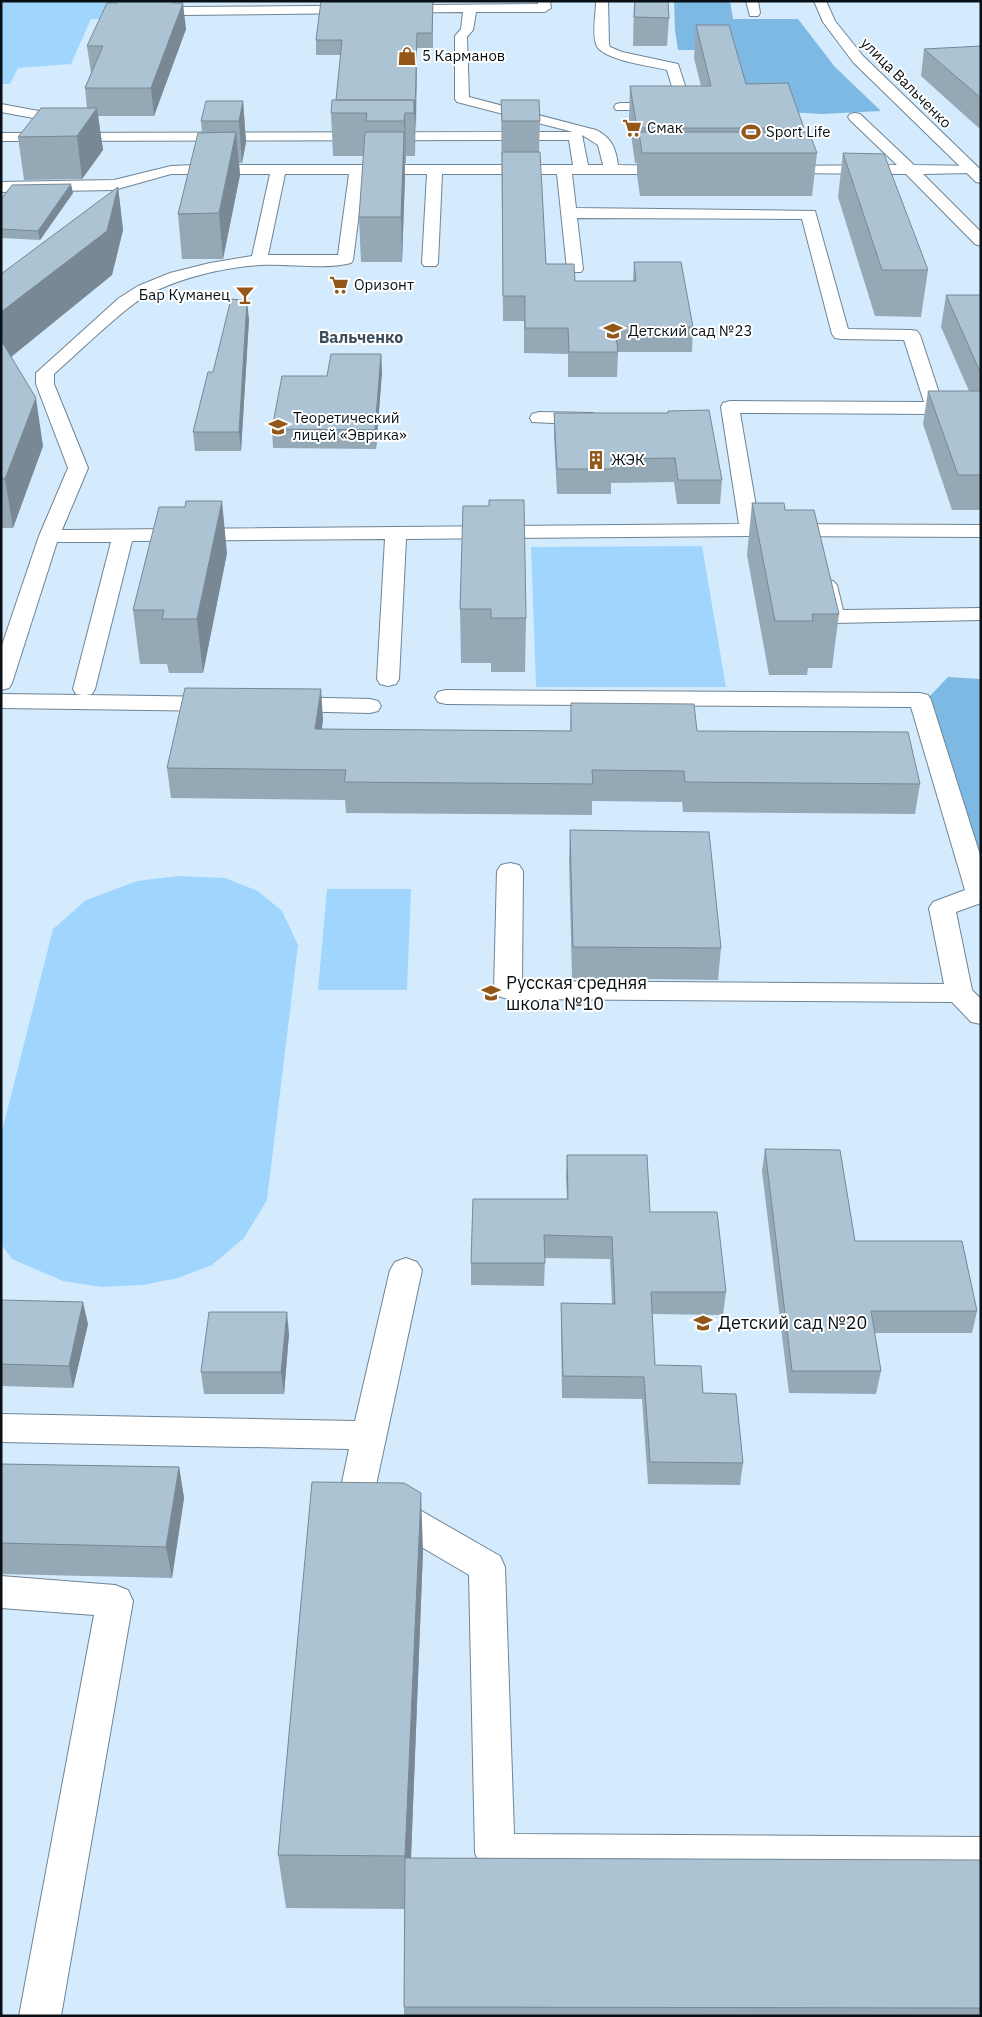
<svg xmlns="http://www.w3.org/2000/svg" width="982" height="2017" font-family="'IBM Plex Sans',sans-serif">
<rect width="100%" height="100%" fill="#d4ebfd"/>
<path fill="#a0d6fe" d="M1,1H156L154,19H91L71,64L18,68L10,84H1Z
M702,546L726,687H536L531,547Z
M178,876L225,878L258,891L282,911L298,945L267,1200L244,1238L212,1265L178,1278L143,1285L101,1287L63,1281L12,1259L1,1244V1135L53,929L86,900L137,881Z
M327,889H411L407,990H318Z"/>
<path fill="#7eb9e3" d="M674,1H730L733,19H798L835,67L881,111L822,114L752,110L731,50H678L675,30Z
M948,677L981,679V872L926,700Z"/>
<g fill="none" stroke-linecap="round" stroke-linejoin="round">
<g stroke="#6f8494" stroke-width="2">
<path id="minor" d="M157,1H169V4L182,7L538,4V1H550L551,8L545,12H476L473,30L467,37L469,97L596,130C612,138 616,149 618,165L675,166L680,167L682,170L680,173L675,174H572L576,208L815,211L848,329L911,330L917,331L920,335L944,408L942,412L935,414L740,413L759,524L981,525V537L750,536L406,539L399,679L396,684L388,686L380,684L377,679L385,539L132,541L95,689L92,694L86,695L220,697L228,699L231,704L228,709L220,711L1,708V694L82,695L76,694L73,689L111,542H57L12,683L9,688L1,690V648L39,536L68,468L36,384V373L119,298L138,286L170,273L210,263L252,256L270,174H171L114,190L1,192V182L114,180L171,166L196,165H573L569,140L1,141V133L573,132L457,102L455,99V36L461,29L463,12L182,15L158,9L156,6ZM582,135L598,145L603,165H588ZM285,174H349L338,255H268ZM364,174H427L422,263L424,266H436L438,263L442,174H557L567,269L569,272H581L583,269L577,218L802,219L832,334L835,338L841,339L904,340L924,402L730,401L723,403L721,407L739,524L62,530L88,468L54,384V374C79,352 104,327 131,306C163,281 219,268 260,265C287,263 325,270 351,263L353,260Z
M596,1H608L609,44L610,47L622,52L678,64L692,107L690,110H616L614,107L616,104L621,103H677L667,70C652,66 600,60 596,44C592,32 596,14 596,1Z
M746,1H758L760,13L758,16H750Z
M1,104L71,117L76,118L78,121L76,124L71,125L1,112Z
M855,113L860,114L914,165L975,166L977,169L975,172L970,173L923,174L981,232V246L975,244L906,174L773,173L771,170L773,167L778,166L897,165L850,120L848,117L850,114Z
M539,412L592,413L599,415L601,419L599,423L592,425L532,422L530,418L532,414Z
M826,579L833,581L837,585L843,610L981,608V620L834,623L826,622L823,617L815,585L819,581Z
M446,690L920,693L928,695L931,700L981,858V903L956,912L972,990L981,999V1024L971,1022L952,1002L508,999L498,996L494,990L497,871L501,865L510,863L519,865L523,871L522,981L944,984L929,908L933,902L965,890L911,707L446,704L438,702L435,697L438,692Z
M285,697L370,699L378,701L381,706L378,711L370,713L285,711L277,709L274,704L277,699Z
M406,1258L417,1262L422,1270L376,1485L500,1556L505,1567L514,1834L981,1837V1877L495,1873L481,1867L475,1853L469,1575L345,1502L340,1492L349,1449L1,1442V1414L355,1421L390,1270L395,1262Z
M1,1576L115,1585L128,1590L133,1601L61,2016H19L94,1615L1,1608Z"/>
</g>
<g stroke="#6f8494" stroke-width="2">
<path id="major" d="M814,1H826L835,21L863,56L981,170V183L976,182L853,62L823,22Z"/>
</g>
<use href="#minor" fill="#fff" fill-rule="evenodd"/>
<use href="#major" fill="#fff" fill-rule="evenodd"/>
</g>
<path fill="#94a8b6" d="M433,1V48H417L415,156H406V163H405V175L402,262H361L359,217L364,156H333L331,113L336,100L341,55H316V40Z
M634,1H668L669,18L667,46H633Z
M174,3L186,29L154,116H98L103,150L82,179L24,180L18,137L87,108L85,88L91,73L87,46Z
M696,25L746,84L804,128V132L817,153L812,196H640L637,175V163H635L629,120L630,86H701L694,58Z
M981,46V130L921,76L924,49Z
M501,100L540,121L539,152L546,264L575,281H633L634,262L693,327L692,352H618L617,377H568V354L524,353V321H503Z
M243,101L246,142L242,163H239L240,175L223,259H182L178,214L202,133L201,121Z
M843,153L928,270L921,317L875,316L838,197Z
M118,187L123,230L112,275L11,357L43,446L13,528H1V274Z
M73,193L40,240L1,238V199Z
M946,295H981V510H952L923,424L928,391H969L941,327Z
M249,319L241,451H195L193,432L213,372Z
M381,354L382,372L376,449L273,448L272,429L327,376Z
M668,411L722,480L720,504H677L674,482L611,483V494H557L554,437V413H668Z
M752,503L785,510L839,614L832,668H808L807,675H769L747,555Z
M463,506L526,618L525,672H491V663H461L460,609Z
M227,553L203,673H169L167,664H140L133,610Z
M571,703L697,731L920,784L915,814L683,812L682,802L592,801V815L346,813L345,800L171,798L167,768L323,719L322,729L570,731Z
M570,830L721,948L718,980L572,978L569,861Z
M765,1149L855,1241L977,1311L972,1333H874L881,1371L876,1394L789,1393L762,1171Z
M567,1155L650,1212L726,1292L723,1315L652,1314L655,1365L703,1393L743,1463L740,1485L648,1484L642,1399L562,1398L561,1325V1303L612,1304L610,1259L545,1258L544,1286L471,1285V1263L567,1199L566,1177Z
M1,1300L88,1324L73,1388L1,1386Z
M289,1334L284,1394H204L201,1372Z
M1,1464L179,1467L184,1498L172,1578L1,1574Z
M423,1550L411,1858L981,1860V2016H404V2007L405,1909L286,1908L278,1855Z"/>
<path fill="#788894" d="M173,1H174L176,22L183,3L186,29L154,116L151,88Z
M417,33V48L416,130L415,115Z
M414,100L415,142V156L414,113Z
M243,101L246,142L242,163L239,121Z
M97,108L103,150L82,179L77,136Z
M405,113L406,156V163L404,121Z
M236,132L240,175L223,259L219,213Z
M404,132L405,175L402,262L401,217Z
M71,184L73,193L40,240L38,231Z
M118,187L123,230L112,275L1,365V312Z
M247,301L249,319L241,451L239,432Z
M381,354L382,372L376,449L375,430Z
M36,398L43,446L13,528L5,479Z
M222,501L227,553L203,673L197,619Z
M321,689L323,719L318,759L315,729Z
M83,1302L88,1324L73,1388L69,1366Z
M287,1312L289,1334L284,1394L281,1372Z
M179,1467L184,1498L172,1578L166,1547Z
M421,1493L423,1550L409,1909L405,1856Z"/>
<path fill="#acc3d4" stroke="#788894" d="M117,1H173V3H183L151,88H85L103,46H87L107,3H117Z
M321,1H433L432,33H417L415,115L414,100H336L342,40H316Z
M635,1H668L669,18L634,17Z
M696,25H729L746,84L788,83L804,128H637L630,86H711Z
M981,46V98L924,49Z
M332,100H414V113H405L404,121H366L367,113H331Z
M501,100H539L540,121H502Z
M206,101H243L239,121H201Z
M41,108H97L77,136L18,137Z
M236,132L219,213L178,214L198,133Z
M365,132H404L401,217H359Z
M639,132H809L817,153H642Z
M502,152H540L546,264H574L575,281H636L634,262H681L693,327H615L618,352H569L568,328H525V296H503Z
M843,153L884,154L928,270H882Z
M71,184L38,231L1,229V199L12,185Z
M118,187L107,231L1,312V274Z
M946,295H981V374Z
M231,299L247,301L239,432H193L208,372H213Z
M1,340L36,398L5,479L1,478Z
M331,354H381L375,430L272,429L282,376H327Z
M928,391H981V475H958Z
M709,410L722,480H678L675,458L611,459L612,469H557L554,413H668V411Z
M489,500H524L526,618H491V609H460L463,506H489Z
M186,501H222L197,619H162L164,610H133L159,507H185Z
M752,503H784L785,510H814L839,614H812L813,621H775Z
M185,688L321,689L315,729L571,731V703L694,704L697,731L908,732L920,784L685,782L684,771L592,770L593,784L344,782L346,770L167,768Z
M570,830L709,832L721,948L573,947Z
M765,1149L840,1150L855,1241H962L977,1311H871L881,1371H792Z
M567,1155H647L650,1212H717L726,1292H651L655,1365L701,1366L703,1393L736,1394L743,1463L650,1462L644,1377L563,1376L561,1303L615,1304L612,1237L544,1235L545,1263H471L473,1199H568Z
M1,1300L83,1302L69,1366L1,1364Z
M209,1312H287L281,1372H201Z
M1,1464L179,1467L166,1547L1,1543Z
M312,1482L404,1483L421,1493L405,1856L278,1855Z
M405,1858L981,1860V2008L404,2007Z"/>
<defs>
<g id="shop-bare" transform="scale(1.5)"><path d="M-5-2.5h2.3a2.7 3.5 0 0 1 5.4 0H5L5.5 6h-11ZM-1.5-2.5h3a1.5 2.3 0 0 0-3 0Z" fill="#94571a" stroke="#fff" stroke-width="2.5" paint-order="stroke"/></g>
<g id="supermarket-bare" transform="scale(1.5)"><path d="M-6-5.5h2.5l.6 2H6L4.5 2H-2.5L-4.4-4H-6ZM-1.5 3.2a1.3 1.3 0 1 0 .1 0ZM3 3.2a1.3 1.3 0 1 0 .1 0Z" fill="#94571a" stroke="#fff" stroke-width="2.5" paint-order="stroke"/></g>
<g id="stadium-bare" transform="scale(1.5)"><path d="M0-5a6.5 5 0 1 0 0 10a6.5 5 0 1 0 0-10ZM-3.5-1.8h7v3.6h-7Z" fill="#94571a" stroke="#fff" stroke-width="2.5" paint-order="stroke"/></g>
<g id="bar-bare" transform="scale(1.5)"><path d="M-6-5H6L.8 .8V4.5H3.5V6h-7V4.5H-.8V.8Z" fill="#94571a" stroke="#fff" stroke-width="2.5" paint-order="stroke"/></g>
<g id="school-bare" transform="scale(1.5)"><path d="M0-5L7-2L0 1L-7-2ZM-4 1L0 2.5L4 1V4Q0 6-4 4Z" fill="#94571a" stroke="#fff" stroke-width="2.5" paint-order="stroke"/></g>
<g id="building-bare" transform="scale(1.5)"><path d="M-4-6H4V6H1V3H-1V6H-4ZM-2.5-4.3h1.7v1.8h-1.7ZM.8-4.3h1.7v1.8H.8ZM-2.5-1h1.7V.8h-1.7ZM.8-1h1.7V.8H.8Z" fill="#94571a" stroke="#fff" stroke-width="2.5" paint-order="stroke"/></g>
</defs>
<g fill-rule="evenodd">
<use href="#shop-bare" x="407" y="56"/>
<use href="#supermarket-bare" x="632" y="128"/>
<use href="#stadium-bare" x="751" y="132"/>
<use href="#supermarket-bare" x="339" y="285"/>
<use href="#bar-bare" x="245" y="295"/>
<use href="#school-bare" x="613" y="331"/>
<use href="#school-bare" x="278" y="427"/>
<use href="#building-bare" x="596" y="460"/>
<use href="#school-bare" x="491" y="993"/>
<use href="#school-bare" x="703" y="1323"/>
</g>
<g text-anchor="middle" stroke-width="4" stroke-linejoin="round" paint-order="stroke">
<g font-size="15" fill="#081015" stroke="#fff" text-anchor="start">
<text x="422" y="61">5 Карманов</text>
<text x="647" y="133">Смак</text>
<text x="766" y="137">Sport Life</text>
<text x="354" y="290">Оризонт</text>
<text x="230" y="300" text-anchor="end">Бар Куманец</text>
<text x="628" y="336">Детский сад №23</text>
<text x="293" y="423">Теоретический<tspan x="293" dy="17">лицей «Эврика»</tspan></text>
<text x="611" y="465">ЖЭК</text>
</g>
<g font-size="15" fill="#081015" stroke="#fff">
<text transform="translate(906 83) rotate(45)" y="5">улица Вальченко</text>
</g>
<g font-size="16" font-weight="bold" fill="#3b4f5e" stroke="#fff">
<text x="361" y="343">Вальченко</text>
</g>
<g font-size="18" fill="#081015" stroke="#fff" text-anchor="start">
<text x="506" y="989">Русская средняя<tspan x="506" dy="21">школа №10</tspan></text>
<text x="718" y="1329">Детский сад №20</text>
</g>
</g>
<rect width="982" height="2017" fill="none" stroke="#081015" stroke-width="5"/>
</svg>
